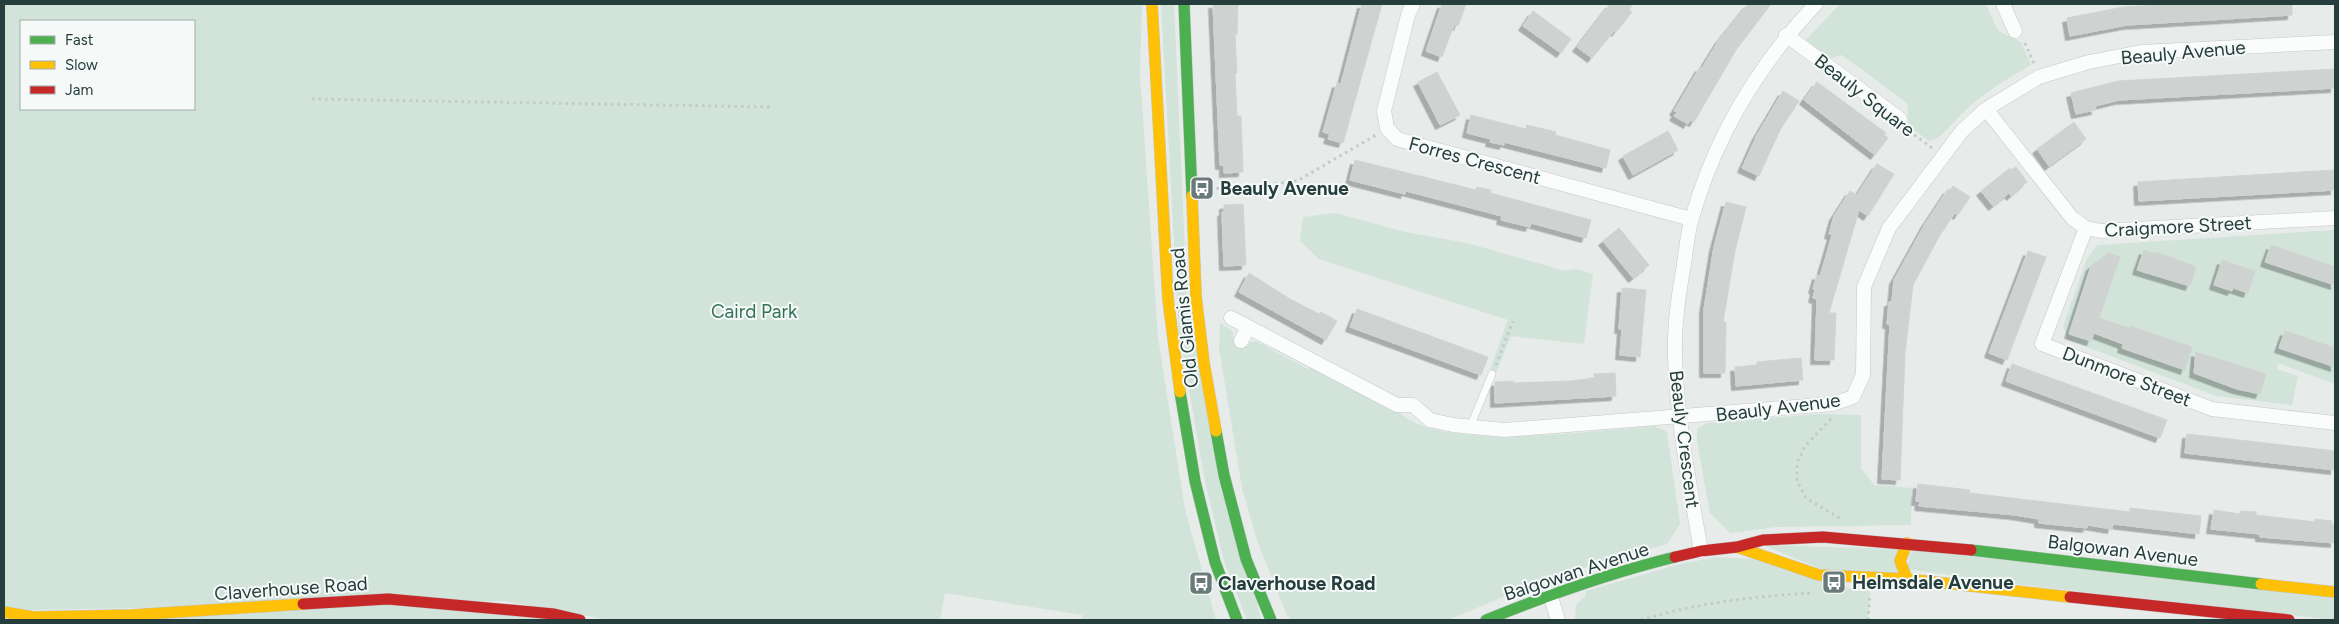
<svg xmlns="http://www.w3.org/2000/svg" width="2339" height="624" font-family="Figtree,sans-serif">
<defs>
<filter id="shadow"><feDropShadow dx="-4.5" dy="4.5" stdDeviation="0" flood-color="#0004"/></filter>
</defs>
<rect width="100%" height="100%" fill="#e7ebea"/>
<path fill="#d2e3da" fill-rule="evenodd" d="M4,4H1142L1140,75L1158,337L1185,510L1216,620H1082V615L945,593L940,620H610L504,601L29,610L4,606ZM21,21H194V109H21Z
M1161,4H1174L1187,298L1261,620H1247L1224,561L1205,481L1179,333Z
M1840,4H1986L1998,31L2021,42L2031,65C2004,81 1977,96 1956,120C1947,128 1941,139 1929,141L1909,126L1907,103L1842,55L1830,58L1806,40Z
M1336,213L1405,232L1467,243L1565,271L1576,269L1593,274L1584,344L1511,336L1495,375L1489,372L1508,320L1319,259L1300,241L1303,217Z
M2335,230V384L2278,363L2277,369L2298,376L2292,405L2216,396L2068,340L2063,326L2087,258L2098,245Z
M1220,323L1232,330L1234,340L1247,346L1250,342L1256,341L1308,369L1315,368L1399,412C1438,453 1599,430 1655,426L1667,432L1680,524L1667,544L1546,579L1448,620H1291L1286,613L1257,540L1242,488L1219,348Z
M1817,414L1861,415V468L1874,485L1912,488L1911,525L1777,527L1730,533L1710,513L1697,441V429L1707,423Z
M1763,545L1898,549L1897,573L1824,570Z
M1917,550L2335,597V620L2006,583L1907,569L1910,554Z
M1716,557L1753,559L1834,582L1856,591H1870L1868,620H1575L1576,605L1586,595V591L1676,565Z
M388,599L580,620H4Z"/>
<path fill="#ced2d1" stroke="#d0d4d3" filter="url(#shadow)" d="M1213,4H1238L1237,34H1235L1237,73H1235L1237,116H1241L1243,172L1224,173V165H1220Z
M1362,4H1382L1343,143L1328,139L1330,134L1323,132L1337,83L1341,84Z
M1442,4H1466L1458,26L1454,25L1442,57L1426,51Z
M1610,4H1633L1629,10L1632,12L1616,32L1614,31L1592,58L1577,47Z
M1748,4H1771L1736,50L1694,122L1690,120L1688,124L1674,116L1677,112L1674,111L1700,67L1702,68L1719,40Z
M2177,4H2292V15L2127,25L2070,36L2067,18L2123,7Z
M1533,11L1571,39L1561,53L1523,26Z
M2335,69V88L2119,100L2095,106L2096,110L2076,114L2071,93L2118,81Z
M1437,72L1460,115L1440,125L1418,82Z
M1817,82L1886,133L1884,135L1888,138L1875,155L1804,100Z
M1783,91L1799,101L1780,130L1759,176L1742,168L1757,135Z
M1471,115L1526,129L1527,125L1556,132L1555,135L1610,150L1606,168L1504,142V145L1490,142L1491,139L1467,133Z
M2074,122L2086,139L2049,166L2037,149Z
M1668,131L1678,150L1633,175L1623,156Z
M1355,160L1452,184L1476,190L1477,187L1491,190L1490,193L1591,220L1586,238L1531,223L1530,227L1501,220L1502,216L1433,198L1406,191L1405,194L1350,180Z
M1877,164L1894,174L1868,216L1859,210L1829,313H1836L1834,360H1815L1817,299L1813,298L1815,290L1813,289L1817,275L1820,276L1826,256L1832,235L1829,234L1834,216L1850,191L1857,195Z
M2016,167L2027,182L2011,196L2009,193L1993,206L1981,191L2010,168L2011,170Z
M2335,170V190L2139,201L2138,182Z
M1953,186L1970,197L1958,215L1955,213L1940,235L1913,285L1905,353L1900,480L1882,479L1890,324H1887L1889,302H1892L1894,280L1925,224L1948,189L1950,190Z
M1726,202L1746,207L1735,251L1723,322H1726L1725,373H1704V309L1714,247Z
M1243,204L1246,265L1224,266L1222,212H1224V205Z
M1619,228L1649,265L1633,278L1603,241Z
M2271,245L2335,267V285L2265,262Z
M2144,250L2155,254L2156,252L2196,267L2190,286L2137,270Z
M2028,251L2046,257L2007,360L1989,353Z
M2109,253L2120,257L2099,318L2129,328L2130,326L2192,347L2185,370L2122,348L2123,344L2094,333L2091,341L2069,334L2091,266Z
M2222,260L2255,271L2248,293L2233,288L2232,291L2214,285Z
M1249,273L1290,299L1319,314L1321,312L1337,321L1326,340L1239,292Z
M1622,288L1646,290L1640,357L1620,355L1622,329H1619Z
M1357,309L1488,357L1481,375L1350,327Z
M2285,331L2335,348V367L2279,348Z
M2196,352L2266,374L2260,394L2237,389L2194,373Z
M1801,358L1803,380L1736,386L1735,367L1757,365V362Z
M2012,364L2167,420L2160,438L2006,381Z
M1615,373L1616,396L1495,403V382L1513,381V383L1570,381L1595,378L1594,374Z
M2187,434L2335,451V470L2185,453Z
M1918,484L1970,490L1969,493L2130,512V508L2201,516L2199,534L2113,524L2112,529L2088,525L2087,528L2039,523V519L2015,515L1919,506L1920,501H1916Z
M2214,510L2240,514V511L2256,512V515L2315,522V519L2332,521L2331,524L2335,525V543L2260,537V534L2211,529Z"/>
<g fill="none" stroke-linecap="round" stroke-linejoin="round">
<g stroke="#c4c8c7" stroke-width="8">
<path id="lane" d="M1470,427L1492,374"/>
</g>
<g stroke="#c4c8c7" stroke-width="15">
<path id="street" d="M1413,4L1408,15L1384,111L1387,128L1397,139L1691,219
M2003,4L2015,31
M1786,35L1900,119
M1986,109L2072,218L2086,228L2101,231L2335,218
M2086,228L2042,344L2212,409L2335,423
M1231,318L1397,405H1413L1430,420L1453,425L1504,430L1833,404L1853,397L1863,375L1864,287L1889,228L1962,131L1986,109L2039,77L2089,62L2141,52L2335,42
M1241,341L1248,327
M1701,551C1690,487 1677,422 1675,356C1674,328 1678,298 1683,270C1686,253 1687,234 1692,218C1715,137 1759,64 1816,4
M1550,594L1558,620"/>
</g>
<g stroke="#c1c7c5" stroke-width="12">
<path id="fast" d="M1184,4L1192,196
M1180,392L1195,481L1215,562L1237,620
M1216,431L1224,475L1246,559L1271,620
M1971,550L2261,584
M1486,620C1548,595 1610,573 1675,557"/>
</g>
<g stroke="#c1c7c5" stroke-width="12">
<path id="slow" d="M1152,4L1168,299L1180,392
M1192,196L1196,297L1204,363L1216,431
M1907,543L1900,561L1907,579
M1737,547L1819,575L1907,579L2070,597
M2261,584L2335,592
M4,612L34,617L131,615L303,604"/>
</g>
<g stroke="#c1c7c5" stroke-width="12">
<path id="jam" d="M1675,557L1701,551L1737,547L1763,540L1823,537L1971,550
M2070,597L2289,620
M303,604L388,599L554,614L580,620"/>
</g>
<path stroke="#c2cbca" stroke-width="3" stroke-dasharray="2.5 4" stroke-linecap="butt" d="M2025,43L2034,64
M312,99L771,107
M1909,131L1932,148
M1210,189L1254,186L1297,181L1376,135
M1496,365L1513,321
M1831,419L1805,446L1797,463V481L1806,498L1841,519
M1641,620C1697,603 1755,596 1813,593
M1868,620L1870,594"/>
<use href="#lane" stroke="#fbfcfc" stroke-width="7"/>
<use href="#street" stroke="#fbfcfc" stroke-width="14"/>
<use href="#fast" stroke="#4caf50" stroke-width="11"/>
<use href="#slow" stroke="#ffc107" stroke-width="11"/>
<use href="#jam" stroke="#c62828" stroke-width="11"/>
</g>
<defs>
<g id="bus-square" transform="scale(1.25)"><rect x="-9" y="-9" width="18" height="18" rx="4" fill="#697a79" stroke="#f5faf8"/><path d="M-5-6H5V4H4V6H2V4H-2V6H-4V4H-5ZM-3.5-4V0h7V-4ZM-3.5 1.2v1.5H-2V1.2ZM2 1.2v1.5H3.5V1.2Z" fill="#fff"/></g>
</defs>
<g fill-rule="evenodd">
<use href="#bus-square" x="1202" y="188"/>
<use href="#bus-square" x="1834" y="582"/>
<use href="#bus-square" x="1201" y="583"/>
</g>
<g text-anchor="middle" stroke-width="4" stroke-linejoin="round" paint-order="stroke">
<g font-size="19" fill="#253d3c" stroke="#f5faf8">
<text transform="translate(2183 52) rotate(-5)" y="7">Beauly Avenue</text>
<text transform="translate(1865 95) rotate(38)" y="7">Beauly Square</text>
<text transform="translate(1475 160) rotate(15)" y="7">Forres Crescent</text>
<text transform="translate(2178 226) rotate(-3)" y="7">Craigmore Street</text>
<text transform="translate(1184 318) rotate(-96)" y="7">Old Glamis Road</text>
<text transform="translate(2127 376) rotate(21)" y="7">Dunmore Street</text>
<text transform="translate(1778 407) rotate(-7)" y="7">Beauly Avenue</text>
<text transform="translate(1685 439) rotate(83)" y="7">Beauly Crescent</text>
<text transform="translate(2123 550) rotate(7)" y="7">Balgowan Avenue</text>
<text transform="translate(1576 571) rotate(-18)" y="7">Balgowan Avenue</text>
<text transform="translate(291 588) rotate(-4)" y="7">Claverhouse Road</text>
</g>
<g font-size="19" font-weight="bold" fill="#253d3c" stroke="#f5faf8" text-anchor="start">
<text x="1220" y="195">Beauly Avenue</text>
<text x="1852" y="589">Helmsdale Avenue</text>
<text x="1218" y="590">Claverhouse Road</text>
</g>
<g font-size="19" fill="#337158" stroke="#f5faf8">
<text x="754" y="318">Caird Park</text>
</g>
</g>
<rect width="2339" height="624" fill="none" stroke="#253d3c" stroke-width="10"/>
<rect x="20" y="20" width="175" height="90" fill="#f5faf8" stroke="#a2aead"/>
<rect x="30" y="36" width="25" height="8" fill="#4caf50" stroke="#a2aead"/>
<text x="65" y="45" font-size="15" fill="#253d3c">Fast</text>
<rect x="30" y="61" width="25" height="8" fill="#ffc107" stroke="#a2aead"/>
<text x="65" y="70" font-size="15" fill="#253d3c">Slow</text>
<rect x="30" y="86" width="25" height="8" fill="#c62828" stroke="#a2aead"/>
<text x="65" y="95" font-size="15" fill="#253d3c">Jam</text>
</svg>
